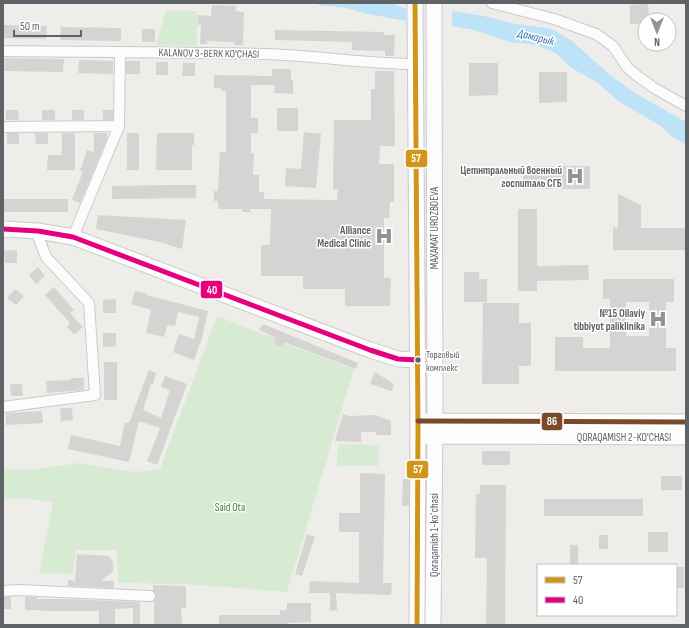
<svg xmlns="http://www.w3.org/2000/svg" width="689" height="628" font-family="'Sofia Sans Condensed',sans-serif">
<rect width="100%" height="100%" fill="#eeede9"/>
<path fill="#d7ebd3" d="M166,11H197V46L156,45Z
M217,316L276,339L274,344L281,347L284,343L354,369L287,592L185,584L118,583L117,550H76L73,574L39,573L53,502L24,498L3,499V469L28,470L79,463L135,472L160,469Z
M338,444L379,445L378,466H337Z
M428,469L426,625H423L424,474Z"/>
<path fill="#bde3f8" d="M314,3H392L406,9L452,11L484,16L516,24L552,29L572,41L611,76L638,95L686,122V145L671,136L661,126L618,101L598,83L570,67L556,53L536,45L510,42L474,30L452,26L406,21L364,13L347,8L319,5Z"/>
<path fill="#eeede9" d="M406,7L452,9V28L406,23Z"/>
<path fill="#d5d4d2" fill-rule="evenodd" d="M640,3H648L649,20H645V24H630V5L640,4Z
M212,5L237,6L236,11L244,12L243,45H234V42L207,41V44H200L201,25H198V15L211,16Z
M3,25L47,26L46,39L3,38Z
M61,27L121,28V41L60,40Z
M142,29H155V42H142Z
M275,30L384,32V35H395L394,56H385V51L352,50V42L275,40Z
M5,58L64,59L63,72L4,71Z
M79,60L113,61V74L78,73Z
M126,61H140V74H126Z
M156,62H168V75H156Z
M183,63H195V76H182Z
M469,63H498V95L469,96Z
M272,69H291V80H293V94L274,93L275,85H251V118H258V133H251V153H254L253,175H259V192H264V199L337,200L338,189H333L334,120H371V89H375V71H394L395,146H380L379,164H394V202H390L389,218H384V278H391L390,306H345V289H303V276H261V245H270L271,209H250V212H242V209H218V201H214V191H218L220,152H226V91H221V88H214V75L272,76Z
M539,72H567V102L539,103Z
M277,108H298V131H277Z
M6,110H18L19,120H6Z
M42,110H55V120H42Z
M72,110H84V120H72Z
M103,110H113V120H103Z
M304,132L321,134L316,188L285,186L286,168L301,169Z
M7,133H19V144H7Z
M35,133H48V144H36Z
M62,133H75V170H47L48,155H62Z
M94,133H107V139L80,203L72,200L83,171H80L87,150L94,152Z
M127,133H139V170H127Z
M157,133H194V145H192V170H156Z
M523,166H590V189H523Z
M170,185H196V198L112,199V186Z
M618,194L641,205V228H686V250H613V227L618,228Z
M3,199H68V212H3Z
M518,209H537V266L588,265L589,280L537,281V291H518Z
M98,215L186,220L182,249L160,242L96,229Z
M17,250V263H5L4,251Z
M38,267L45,276L36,284L29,275Z
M464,272H479V279H487V302H464Z
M603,279H674V302H666V348H676V371H555V337H583V348H610V299H603ZM626,302H649V336H626Z
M54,287L74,310L70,313L83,327L74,335L67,327L70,323L45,295Z
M15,289L24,296L16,305L7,298Z
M135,291L147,294L146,295L208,311L202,338L194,360L173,352L179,334L194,339L199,317L178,312L175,326L167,325L164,337L146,333L151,310L131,304Z
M116,299V313H103V300Z
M483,303H519V323H531V366H519V384H482Z
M263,324L358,363L356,369L284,342L282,347L274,344L276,338L259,330Z
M103,333H116V346L103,347Z
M104,362H117V400H104Z
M149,370L156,373L153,384H151L143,410L161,418L170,390L161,387L165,376L187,384L157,465L147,461L160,428L139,421L129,462L68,449L71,435L120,446L125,422L129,423Z
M375,372L394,384L392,391L370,384Z
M71,378H84V390L47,393L46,381L71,380Z
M10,384H22L23,396H11Z
M60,408H72L73,420L61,421Z
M42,411L43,423L6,425V413Z
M343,414L350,416L376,415L391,421V435H376V432H361V442L335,441Z
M482,451H510V465H482Z
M360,473L385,474L383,583H392L391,595L336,593L337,610L330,611V593H309L310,581L359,583V532H339V513H360Z
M661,476H682V490H661Z
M403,479H409V506H402Z
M480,485H506L505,625H486L487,558H475L476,494H480Z
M544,499H643V516H544Z
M648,532H668V552H648Z
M307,534L315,537L302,576L295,574Z
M599,535H608V549H599Z
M570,545H578V565H570Z
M77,554L109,556L113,562V571L101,581H114V588L68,586V580L75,581Z
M676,567H684V588H676Z
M153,585L186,586V608H181L182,625H154V601L156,596L153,591Z
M3,597H11V609H3Z
M25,597H37V599H68L140,602V625H133V608L115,609V625H99V611H41V610H25Z
M287,603H311V622L288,623V625H219V615H280V610H287Z"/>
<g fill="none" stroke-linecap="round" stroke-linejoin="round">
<g stroke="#c9cac9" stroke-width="12">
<path id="minor" d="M492,3L554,19L596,34L613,46L627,67L636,75L654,88L686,106
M3,51C90,52 177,52 264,54C314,55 365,64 415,64
M3,127L119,126
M73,237L119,126L120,52
M3,407L95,395L89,303L46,257L38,236V231
M3,591L18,590L150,596"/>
</g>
<g stroke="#cbcbcb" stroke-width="17">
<path id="secondary" d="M415,3L418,429L417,625
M3,229L38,231L73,237L370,350L398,359L418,360
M425,421L686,422
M425,436L686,437
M433,625L435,421L434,3"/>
</g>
<use href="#minor" stroke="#fcfcfc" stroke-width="10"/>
<use href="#secondary" stroke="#fcfcfc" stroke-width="15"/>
<g stroke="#fff" stroke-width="8">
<path id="bus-1" d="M415,3L418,429L417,625"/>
</g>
<g stroke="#fff" stroke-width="8">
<path id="bus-2" d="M3,229L38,231L73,237L370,350L398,359L418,360"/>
</g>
<g stroke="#fff" stroke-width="8">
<path id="bus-3" d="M418,421L686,422"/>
</g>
<use href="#bus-1" stroke="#d1951a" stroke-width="5"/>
<use href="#bus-2" stroke="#e5007d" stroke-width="5"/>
<use href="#bus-3" stroke="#7a4b2a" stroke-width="5"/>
</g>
<defs>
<g id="hospital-bare" transform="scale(1.38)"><path d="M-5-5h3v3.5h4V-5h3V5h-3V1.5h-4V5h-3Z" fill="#909395" stroke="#fff" stroke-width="2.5" paint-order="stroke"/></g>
</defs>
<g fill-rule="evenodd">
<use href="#hospital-bare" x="575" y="176"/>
<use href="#hospital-bare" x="384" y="236"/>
<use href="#hospital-bare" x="658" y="319"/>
</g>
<circle fill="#5e6368" stroke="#fff" stroke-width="1.5" cx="418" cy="360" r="3.5"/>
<g text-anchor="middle" stroke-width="3" stroke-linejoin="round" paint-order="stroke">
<g font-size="10" fill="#5e6368" stroke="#fff" text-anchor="start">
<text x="426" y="358">Торговый<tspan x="426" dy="13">комплекс</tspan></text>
</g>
<g font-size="11" fill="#5e6368" stroke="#fff">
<text transform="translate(209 53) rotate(1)" y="4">KALANOV 3-BERK KO'CHASI</text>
<text transform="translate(434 228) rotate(-90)" y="4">MAXAMAT UROZBOEVA</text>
<text x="624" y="441">QORAQAMISH 2-KO'CHASI</text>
<text transform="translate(434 535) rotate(-90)" y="4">Qoraqamish 1-koʻchasi</text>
</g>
<g font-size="11" font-weight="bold" fill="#5e6368" stroke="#fff" text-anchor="end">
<text x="562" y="174">Цетнтральный военный<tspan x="562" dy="13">госпиталь СГБ</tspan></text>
<text x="371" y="234">Alliance<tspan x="371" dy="13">Medical Clinic</tspan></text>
<text x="645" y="317">№15 Oilaviy<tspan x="645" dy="13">tibbiyot paliklinika</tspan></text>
</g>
<g font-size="11" fill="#30862e" stroke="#fff">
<text x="230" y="511">Said Ota</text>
</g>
<g font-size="12" font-style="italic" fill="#3776a7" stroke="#fff">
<text transform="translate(536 37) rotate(14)" y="4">Дамарык</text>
</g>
</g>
<g stroke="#fff" stroke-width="1.5">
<rect x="405" y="149" width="23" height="19" rx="4" fill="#d1951a"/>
<rect x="200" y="280" width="23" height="19" rx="4" fill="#e5007d"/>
<rect x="541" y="412" width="22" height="19" rx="4" fill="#7a4b2a"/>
<rect x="406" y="460" width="23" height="19" rx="4" fill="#d1951a"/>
</g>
<g font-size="11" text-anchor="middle" font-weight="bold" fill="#fff">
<text x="416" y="162">57</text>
<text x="212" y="294">40</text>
<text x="552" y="425">86</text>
<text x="418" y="473">57</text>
</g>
<rect width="689" height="628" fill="none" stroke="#5e6368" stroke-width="8"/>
<rect x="537" y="564" width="140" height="52" fill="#ffffff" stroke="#bfc1c3"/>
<rect x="545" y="577" width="20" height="6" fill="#d1951a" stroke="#bfc1c3"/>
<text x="573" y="584" font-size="12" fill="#5e6368">57</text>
<rect x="545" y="597" width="20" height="6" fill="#e5007d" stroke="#bfc1c3"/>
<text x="573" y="604" font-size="12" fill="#5e6368">40</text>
<g transform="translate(657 32) rotate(180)"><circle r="19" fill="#ffffff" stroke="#bfc1c3"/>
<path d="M0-3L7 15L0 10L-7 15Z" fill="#909395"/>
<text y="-6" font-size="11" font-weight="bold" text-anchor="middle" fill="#5e6368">N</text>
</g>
<path d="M14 30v6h67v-6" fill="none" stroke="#5e6368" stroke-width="2"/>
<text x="20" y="30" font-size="12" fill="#5e6368" stroke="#ffffff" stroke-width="3" paint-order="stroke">50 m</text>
</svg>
